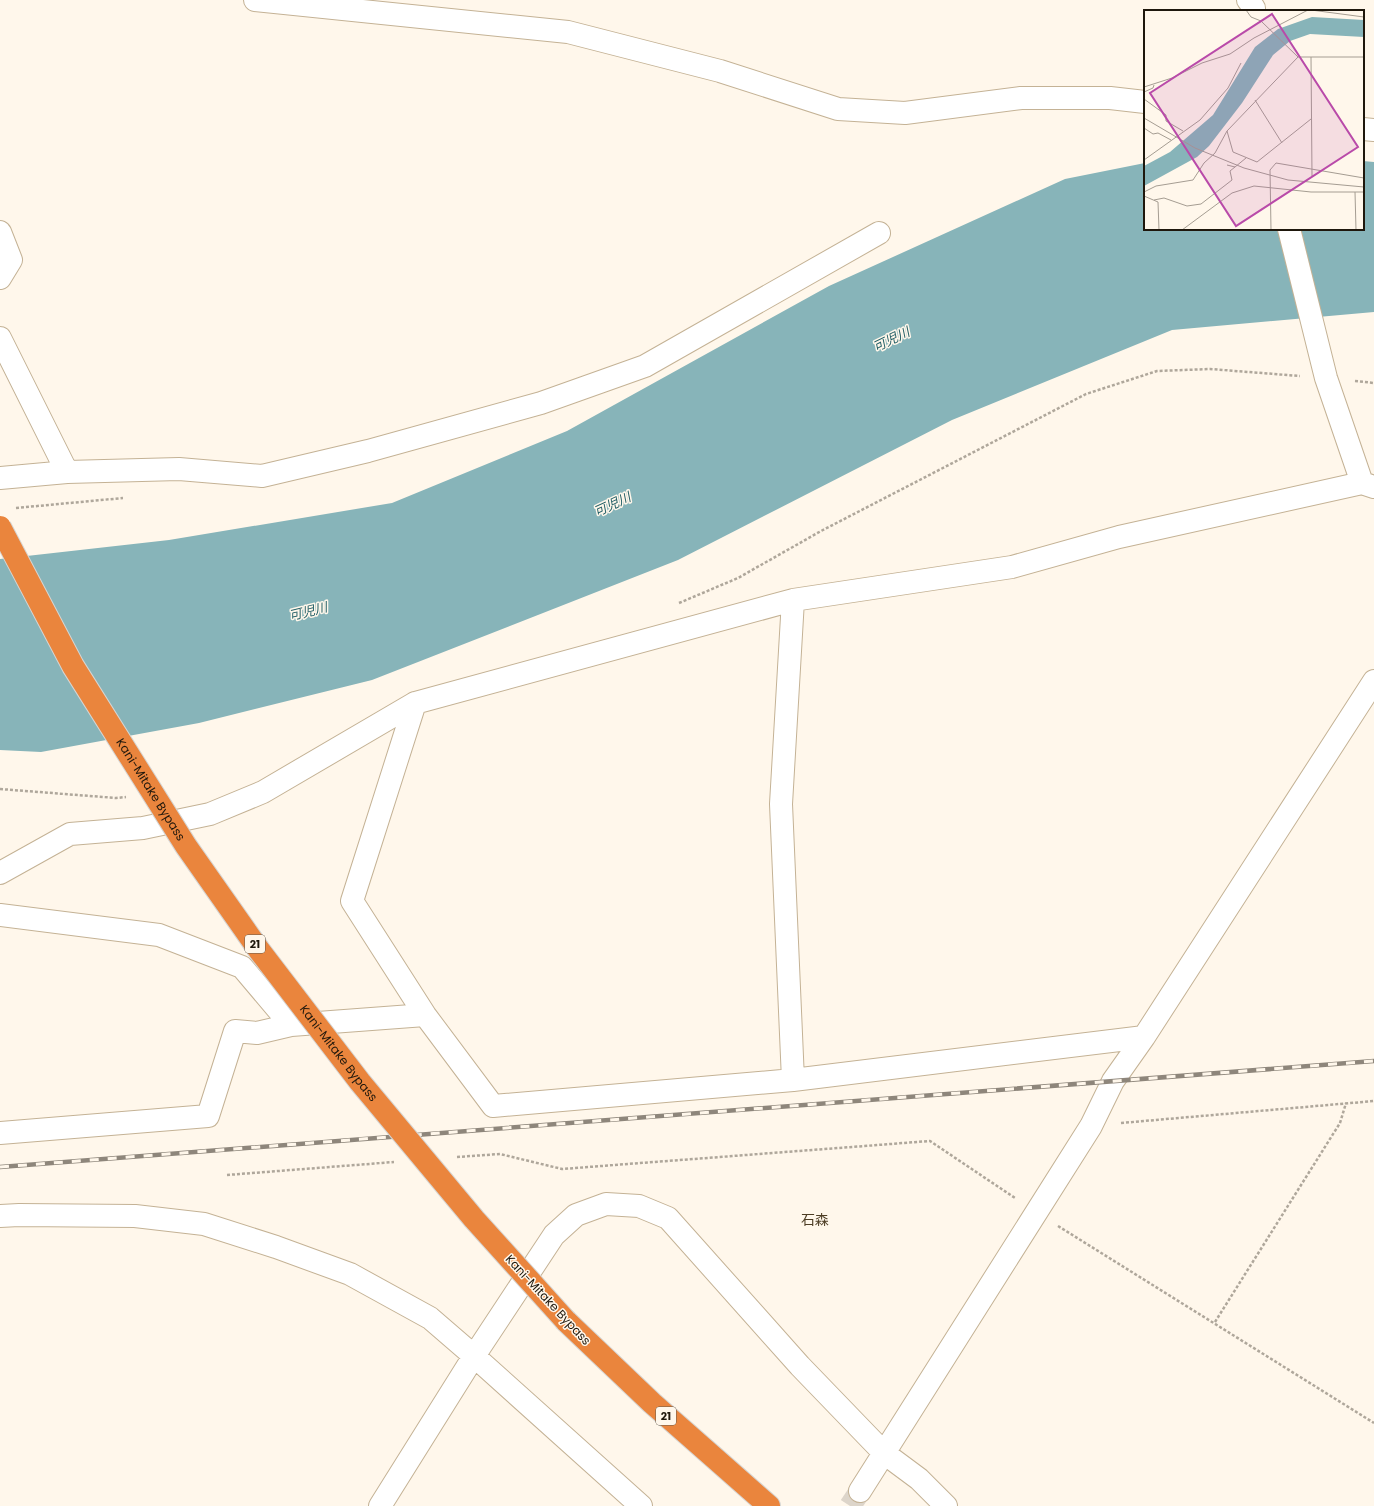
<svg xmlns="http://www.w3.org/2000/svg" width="1374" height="1506" font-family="Poppins,'Noto Sans JP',sans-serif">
<rect width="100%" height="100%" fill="#fff7eb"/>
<path fill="#87b4b9" d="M1363,161L1374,162V312L1172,330L952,420L678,560L372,680L199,723L41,752L0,750V559L169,540L392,503L567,431L829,286L1065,179L1145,163V229H1363Z"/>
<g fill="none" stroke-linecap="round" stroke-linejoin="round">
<path stroke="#ddd5ca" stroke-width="22" stroke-dasharray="22 11" stroke-linecap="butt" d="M850,1506L860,1491"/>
<g stroke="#c4b295" stroke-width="24">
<path id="minor" d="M255,0L568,32L720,71L838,109L905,113L1021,98H1110L1145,102
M1248,0L1254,8V11
M1363,129L1374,130
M1289,229L1326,378L1362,483
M0,232L11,260L0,278
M0,338L67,472
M0,478L67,472L179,469L262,476L368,451L541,403L645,366L879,233
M415,703L352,901L425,1015L493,1106L793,1080L1144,1037
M0,873L70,834L143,828L210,814L263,792L415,703L793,600L1012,567L1119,537L1362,483L1374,487
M0,915L159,935L242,967L291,1025L425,1015
M793,1080L781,804L793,600
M0,1133L208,1116L235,1031L257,1033L291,1025
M0,1216L19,1215L135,1216L204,1224L276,1247L350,1274L430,1318L474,1356L641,1506
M860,1491L1091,1126L1113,1081L1144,1037L1374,681
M380,1506L474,1356L554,1235L576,1215L606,1204L639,1206L668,1218L800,1366L884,1453L919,1479L946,1506"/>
</g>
<g stroke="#d6d5d3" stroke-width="24">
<path id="highway" d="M566,1321L652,1403L769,1506"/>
</g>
<path stroke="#afa79b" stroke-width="2.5" stroke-dasharray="3 2" stroke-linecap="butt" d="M1355,381L1374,383
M16,508L123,498
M679,603L738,578L821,531L1086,394L1157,371L1210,369L1300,376
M0,789L116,798L126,797
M1121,1123L1374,1101
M457,1157L500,1154L562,1169L930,1141L1015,1198
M227,1175L394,1162
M1058,1226L1374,1423
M1215,1322L1340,1123L1346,1103"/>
<use href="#minor" stroke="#fff" stroke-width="22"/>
<use href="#highway" stroke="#ea853d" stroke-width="22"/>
<g stroke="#8e867b" stroke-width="4.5">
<path id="rail" d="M0,1167L1374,1061"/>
</g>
<use href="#rail" stroke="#fff7eb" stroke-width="3" stroke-dasharray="9" stroke-linecap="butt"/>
<g stroke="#d6d5d3" stroke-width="24" stroke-linecap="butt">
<g id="highway-bridge">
<path id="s1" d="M0,527L73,666L186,846L259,950L360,1082L474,1219L566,1321"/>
</g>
</g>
<use href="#highway-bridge" stroke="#ea853d" stroke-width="22"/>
</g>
<g text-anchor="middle" stroke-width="3" stroke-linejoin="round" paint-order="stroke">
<g fill="#fff7eb" stroke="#625a4f" stroke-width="1">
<rect x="245" y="935" width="20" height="18" rx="3"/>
<rect x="656" y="1407" width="20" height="18" rx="3"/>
</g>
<g font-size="11" font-weight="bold" fill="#1e170c">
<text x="255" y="948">21</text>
<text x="666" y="1420">21</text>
</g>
<g font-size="12" fill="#1e170c" stroke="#fff7eb">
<text dy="4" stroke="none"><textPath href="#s1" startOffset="303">Kani-Mitake Bypass</textPath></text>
<text dy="4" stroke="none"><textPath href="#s1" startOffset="627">Kani-Mitake Bypass</textPath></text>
<text transform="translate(548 1300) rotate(47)" y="4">Kani-Mitake Bypass</text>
</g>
<g font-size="13" font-style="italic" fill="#215e65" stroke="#fff7eb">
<text transform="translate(891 339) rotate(-26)" y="5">可児川</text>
<text transform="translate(612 504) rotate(-25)" y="5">可児川</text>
<text transform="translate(308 611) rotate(-14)" y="5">可児川</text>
</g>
<g font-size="14" fill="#4d3d24" stroke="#fff7eb">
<text x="815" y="1225">石森</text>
</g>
</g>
<g transform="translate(1144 10)">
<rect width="220" height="220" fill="#fff7eb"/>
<path d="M168,7L220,10V27L166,24L146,31L129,45L98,93L65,136L53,147L0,176V156L26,142L69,105L111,37L134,19Z" fill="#87b4b9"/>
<path fill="none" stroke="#a59d92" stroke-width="1" d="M102,0L107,7L117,11L154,47M167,0L220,7M167,47L168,166M0,77L28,68L58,53L86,44L110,28L164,0M0,82L9,78L10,75M0,89L22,105V111L39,121M111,90L138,133M0,108L51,138L100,158L144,170L220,177M0,118L9,124L14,123L27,130M83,121L89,142L113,152L167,109M0,150L56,110L84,78L97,53M83,155L91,157L102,148M0,182L12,176L49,170L60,153L71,143L83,121L154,47H220M211,182L212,220M0,186L14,192L15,220M10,190L20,188L43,196L57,194L88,170L86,161L91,157M38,220L88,183L110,176L167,182H220M127,220L126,160L132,153L220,168"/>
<path fill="#b94aa9" fill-opacity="0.15" stroke="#b94aa9" stroke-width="2" d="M128,4L214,137L92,216L6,83Z"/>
<rect width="220" height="220" fill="none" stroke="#1e170c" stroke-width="2"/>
</g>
</svg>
